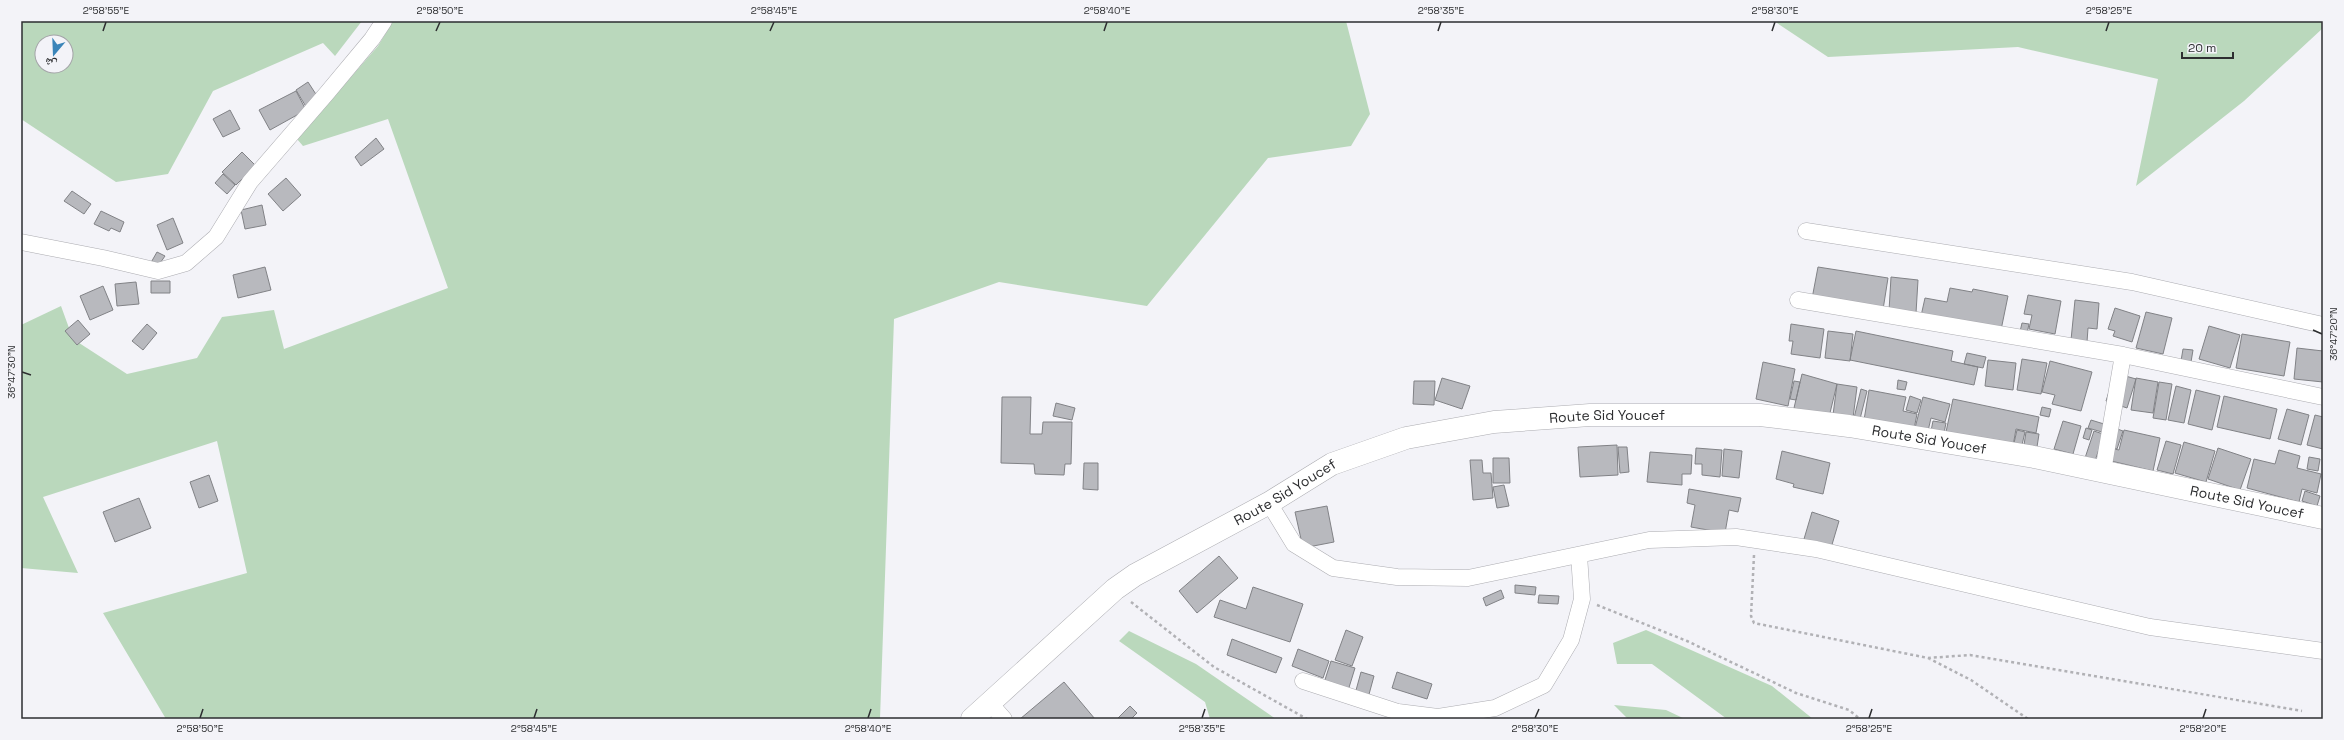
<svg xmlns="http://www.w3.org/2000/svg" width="2344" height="740" font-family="'Space Grotesk','Noto Naskh Arabic',sans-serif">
<rect width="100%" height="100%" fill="#f3f3f8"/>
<path fill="#bad8bc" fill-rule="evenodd" d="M21,21H362L335,56L323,43L213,91L168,174L116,182L21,119ZM42,42H66V66H42Z
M393,21H1346L1370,114L1351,146L1268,158L1147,306L999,282L894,319L880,719H166L103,613L247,573L217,441L43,497L78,573L21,568V325L61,306L73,339L127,374L197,358L222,317L274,310L284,349L448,288L388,119L303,146L297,139L378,46Z
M1774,21H2323V28L2244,101L2136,186L2158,79L2018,47L1828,57Z
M1646,630L1772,686L1813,719H1727L1652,664H1617L1613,643Z
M1129,631L1196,664L1276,719H1210L1205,702L1119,641Z
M1614,705L1666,710L1685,719H1628Z"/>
<path fill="#b8b9be" stroke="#818286" d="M308,82L321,102L308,110L296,90Z
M296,91L306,110L270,130L259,110Z
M230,110L240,129L223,137L213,119Z
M376,138L384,149L361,166L355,157Z
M242,152L263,173L249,187L242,179L236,185L222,172Z
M223,174L235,185L227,194L215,183Z
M286,178L301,195L283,211L268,194Z
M72,191L91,204L84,214L64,201Z
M262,205L266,225L245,229L241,210Z
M101,211L124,222L120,232L111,228L109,231L94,224Z
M173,218L183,243L167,250L157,225Z
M157,252L165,256L156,269L149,266Z
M265,267L271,290L238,298L233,275Z
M1818,267L1888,278L1882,316L1811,304Z
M1891,277L1918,280L1916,313L1889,311Z
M151,281H170V293H151Z
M136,282L139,304L117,306L115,284Z
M103,286L113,310L90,320L80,296Z
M1950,288L1972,292L1973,289L2008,296L2001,330L1921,316L1925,298L1947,302Z
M2028,295L2061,301L2055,334L2029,329L2032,315L2024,314Z
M2075,300L2099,303L2097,329L2088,328L2087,342L2071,340Z
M2115,308L2140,316L2132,342L2113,336L2115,331L2108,329Z
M2146,312L2172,318L2163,354L2136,348Z
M78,320L90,334L77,345L65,331Z
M2022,323L2029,324L2026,338L2019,336Z
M147,324L157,333L143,350L132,341Z
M1791,324L1824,329L1820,358L1791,354L1793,341H1789Z
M2209,326L2240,335L2230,368L2199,359Z
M1828,331L1853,334L1850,361L1825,358Z
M1856,331L1953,351L1951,361L1978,367L1974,385L1850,360Z
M2242,334L2290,342L2284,376L2236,368Z
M2297,348L2323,351V382L2294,379Z
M2183,349L2193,350L2190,368L2180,367Z
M1967,353L1986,357L1983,368L1964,364Z
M2022,359L2047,363L2041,394L2017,390Z
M1988,360L2016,363L2013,390L1985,386Z
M2050,361L2092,372L2081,411L2052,404L2055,395L2042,392Z
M1763,362L1795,369L1788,406L1756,399Z
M2115,373L2136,379L2127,408L2106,401Z
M1802,374L1837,384L1829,417L1794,408Z
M1442,378L1470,386L1462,409L1435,400Z
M2136,378L2158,382L2153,413L2131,410Z
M1898,380L1907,382L1905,390L1897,389Z
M1414,381H1435L1434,405L1413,404Z
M1794,381L1800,382L1796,400L1790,399Z
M2159,382L2172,384L2166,420L2153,418Z
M1837,384L1857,387L1853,418L1833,415Z
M2176,386L2191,390L2184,423L2168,420Z
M1861,389L1867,391L1860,419L1854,418Z
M1869,390L1906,397L1903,411L1917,414L1914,429L1864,420Z
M2196,390L2220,396L2212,430L2188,424Z
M1910,396L1921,400L1917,413L1906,410Z
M2224,396L2277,409L2270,439L2217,427Z
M1002,397H1031L1030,434H1042L1043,422H1072L1071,464H1065L1064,475L1035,474L1034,464L1001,463Z
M1923,397L1950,404L1945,422L1931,418L1928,431L1915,428Z
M1953,399L2039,417L2036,433L2016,429L2013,446L1946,432Z
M1056,403L1075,408L1072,420L1053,416Z
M2042,407L2051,409L2049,417L2040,415Z
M2287,409L2309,415L2301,445L2278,439Z
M2315,415L2323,417V449L2307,445Z
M2091,420L2104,424L2102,432L2088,428Z
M1933,421L1946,423L1944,433L1931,431Z
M2063,421L2081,426L2073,454L2054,449Z
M2106,425L2123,431L2117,449L2101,443L2095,461L2085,458L2094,431L2103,434Z
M2086,428L2092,430L2089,440L2083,438Z
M2017,430L2025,432L2022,445L2014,443Z
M2124,430L2160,438L2153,471L2103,459L2105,447L2119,450Z
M2026,432L2039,434L2037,447L2024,445Z
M2166,441L2181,445L2173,474L2157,470Z
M2184,442L2215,451L2206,482L2175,473Z
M1617,445L1618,475L1580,477L1578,447Z
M1618,447H1627L1629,472L1620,473Z
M1696,448L1722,450L1720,477L1702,475V464H1695Z
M2218,448L2251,459L2240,490L2208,479Z
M1724,449L1742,451L1739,478L1722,476Z
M2279,450L2300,456L2297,468L2321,474L2317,493L2302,489L2299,502L2247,488L2254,459L2275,464Z
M1782,451L1830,463L1823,494L1793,487L1794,484L1776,479Z
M1650,452L1692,455L1691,474H1682V485L1647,482Z
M2309,457L2320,459L2318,471L2307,469Z
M1493,458H1509L1510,483H1493Z
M1470,460H1482L1483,473H1491L1493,498L1473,500Z
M1084,463H1098V490L1083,489Z
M209,475L218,501L199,508L190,482Z
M1504,485L1509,506L1497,508L1493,487Z
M1689,489L1741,498L1738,512L1729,510L1725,533L1691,527L1695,505L1687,503Z
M2305,491L2320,496L2317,506L2302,501Z
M139,498L151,528L115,542L103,512Z
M1327,506L1334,542L1303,548L1295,512Z
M1812,512L1839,521L1831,548L1804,539Z
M1219,556L1238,578L1197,613L1179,591Z
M1515,585L1536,587L1535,595L1515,593Z
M1253,587L1303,604L1290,642L1214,617L1220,600L1246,609Z
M1501,590L1504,598L1486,606L1483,598Z
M1539,595L1559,596L1558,604L1538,603Z
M1346,630L1363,637L1352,666L1335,660Z
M1232,639L1282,658L1276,673L1227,655Z
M1298,649L1329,661L1323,678L1292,666Z
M1331,661L1355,668L1347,694L1323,686Z
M1361,672L1374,676L1368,698L1355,694Z
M1397,672L1432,684L1427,699L1392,688Z
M1064,682L1095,719H1020Z
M1130,706L1137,713L1131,719H1117Z"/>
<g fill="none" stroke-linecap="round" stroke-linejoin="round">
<g stroke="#acacb1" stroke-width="17">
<path id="minor" d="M1806,231L2132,282L2323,325
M21,242L103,258L158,271L186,263L216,237L250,182L327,93L372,39L384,21
M1798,300L2123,355L2323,397
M2103,471L2123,355
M1269,503L1294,544L1333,568L1397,577L1468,578L1649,540L1736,537L1816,549L2150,627L2323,651
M1303,681L1398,712L1438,717L1495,708L1544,685L1571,640L1582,599L1579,555
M989,702L1004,719"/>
</g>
<g stroke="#acacb1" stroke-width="23">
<g id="primary">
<path id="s1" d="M972,719L1115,589L1135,575L1269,503L1332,464L1406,438L1494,422L1590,415H1760L1849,426L2034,457L2323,518"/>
</g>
</g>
<path stroke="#b1b1b5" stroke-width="2.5" stroke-dasharray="3 3" stroke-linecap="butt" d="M1754,555L1751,616L1754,623L1928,658L1970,655L2302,711
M1131,602L1214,667L1307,719
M1597,605L1687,641L1796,693L1849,710L1860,719
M1928,658L1971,680L2028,719"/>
<use href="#minor" stroke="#fff" stroke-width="16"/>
<use href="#primary" stroke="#fff" stroke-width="22"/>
</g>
<path fill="none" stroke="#2d2e30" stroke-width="1.5" d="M103,31L106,22M436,31L440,22M770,31L774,22M1104,31L1107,22M1438,31L1441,22M1772,31L1775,22M2106,31L2109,22M2313,330L2322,334M22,372L31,375M200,718L203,709M534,718L537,709M868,718L871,709M1202,718L1205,709M1535,718L1539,709M1869,718L1872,709M2203,718L2206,709"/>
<g text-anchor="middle" stroke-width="3" stroke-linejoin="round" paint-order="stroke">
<g font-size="14" fill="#2d2e30" stroke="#f3f3f8">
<text dy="5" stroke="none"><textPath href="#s1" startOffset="725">Route Sid Youcef</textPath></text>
<text dy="5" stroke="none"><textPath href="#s1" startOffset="1049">Route Sid Youcef</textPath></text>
<text dy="5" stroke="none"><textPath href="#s1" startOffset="389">Route Sid Youcef</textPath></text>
<text dy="5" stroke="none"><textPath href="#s1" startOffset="1373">Route Sid Youcef</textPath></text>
</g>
</g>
<rect width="2344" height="740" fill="none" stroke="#f3f3f8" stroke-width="44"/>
<g transform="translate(54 54) rotate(199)"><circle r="19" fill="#f3f3f8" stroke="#a4a4a8"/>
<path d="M0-3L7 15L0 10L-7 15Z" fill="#3b85b9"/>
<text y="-6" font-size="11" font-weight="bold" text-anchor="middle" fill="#2d2e30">ش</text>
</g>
<path d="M2182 52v6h51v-6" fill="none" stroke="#2d2e30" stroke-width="2"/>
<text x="2188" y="52" font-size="12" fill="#2d2e30" stroke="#f3f3f8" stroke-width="3" paint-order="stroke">20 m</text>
<rect x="22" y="22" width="2300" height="696" fill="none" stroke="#2d2e30" stroke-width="1.5"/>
<g font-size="10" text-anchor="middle" fill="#2d2e30">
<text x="106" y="14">2°58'55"E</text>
<text x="440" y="14">2°58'50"E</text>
<text x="774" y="14">2°58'45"E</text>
<text x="1107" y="14">2°58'40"E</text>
<text x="1441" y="14">2°58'35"E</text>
<text x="1775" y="14">2°58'30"E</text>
<text x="2109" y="14">2°58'25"E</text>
<text transform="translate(2333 334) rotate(-90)" y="4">36°47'20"N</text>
<text transform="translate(11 372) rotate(-90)" y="4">36°47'30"N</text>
<text x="200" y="732">2°58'50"E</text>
<text x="534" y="732">2°58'45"E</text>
<text x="868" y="732">2°58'40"E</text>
<text x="1202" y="732">2°58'35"E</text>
<text x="1535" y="732">2°58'30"E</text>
<text x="1869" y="732">2°58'25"E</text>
<text x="2203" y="732">2°58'20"E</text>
</g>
</svg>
